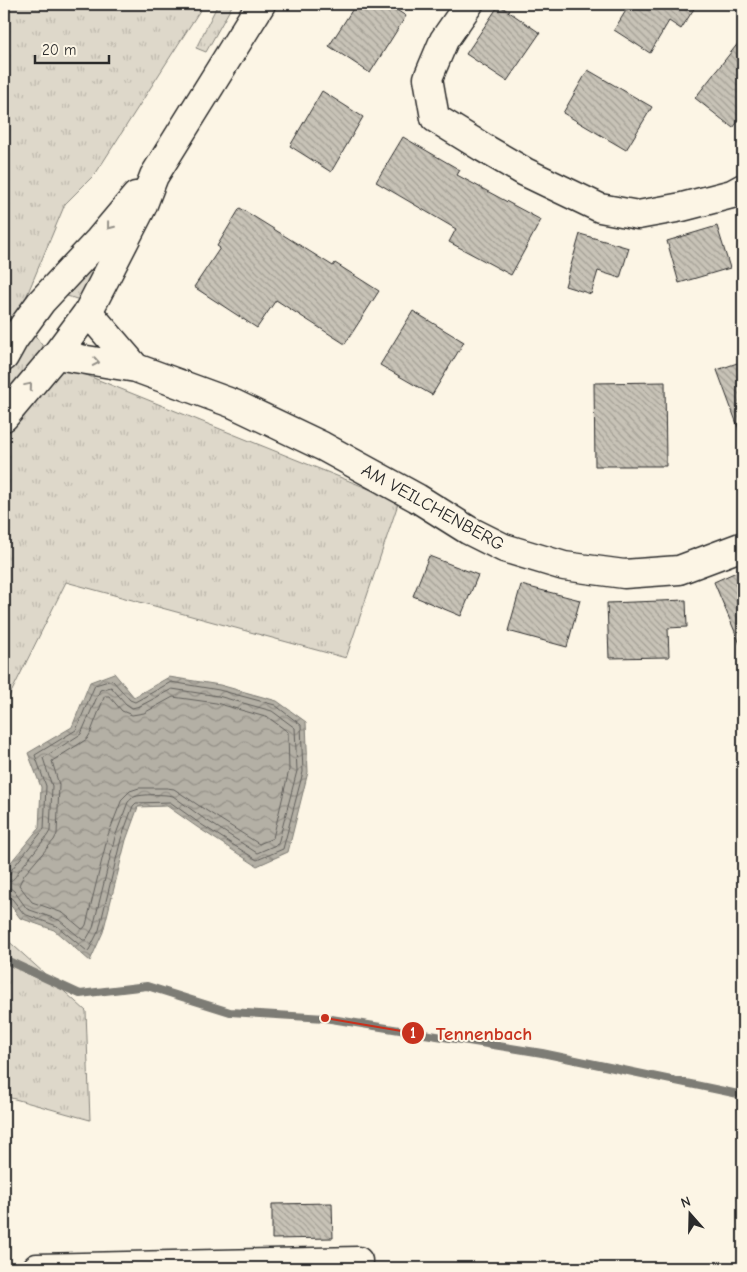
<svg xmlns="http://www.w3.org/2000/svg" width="747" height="1272" font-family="'Comic Neue',sans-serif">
<defs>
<pattern id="grass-tufts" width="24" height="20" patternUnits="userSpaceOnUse" patternTransform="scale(1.25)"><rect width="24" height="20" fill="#ded8ca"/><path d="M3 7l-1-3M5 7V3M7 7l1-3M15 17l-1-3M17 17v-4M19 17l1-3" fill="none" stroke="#bfbaae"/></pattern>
<pattern id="water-waves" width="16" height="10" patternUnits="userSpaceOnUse" patternTransform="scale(1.25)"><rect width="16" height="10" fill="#b4b0a5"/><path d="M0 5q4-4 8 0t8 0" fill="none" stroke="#938f87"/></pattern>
<pattern id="building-back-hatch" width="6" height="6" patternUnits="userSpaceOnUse" patternTransform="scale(1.25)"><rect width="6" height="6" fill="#c8c3b7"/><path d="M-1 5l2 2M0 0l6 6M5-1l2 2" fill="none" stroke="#a39f95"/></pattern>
</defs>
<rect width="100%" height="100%" fill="#fcf5e5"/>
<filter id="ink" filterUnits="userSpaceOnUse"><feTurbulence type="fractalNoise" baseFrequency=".02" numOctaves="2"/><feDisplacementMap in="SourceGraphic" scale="10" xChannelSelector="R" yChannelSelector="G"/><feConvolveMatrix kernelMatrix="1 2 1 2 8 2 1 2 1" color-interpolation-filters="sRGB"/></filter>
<g filter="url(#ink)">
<path fill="url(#grass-tufts)" stroke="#84827a" d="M4,4H204L96,173L65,204L7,343L34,334L44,348L39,356L399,501L346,658L66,582L4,707Z
M218,4H233L206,52L196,48Z
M102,241L113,250L83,301L61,294Z
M4,937L86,1011L90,1120L4,1096Z"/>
<path fill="url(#water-waves)" stroke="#7d7b74" d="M114,673L134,697L169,677L220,685L277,701L306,722L308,772L288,852L257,866L197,827L167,806L138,807L126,840L103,932L90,961L54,930L20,918L4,896V882L7,867L39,828L41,787L28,753L72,727L90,682Z"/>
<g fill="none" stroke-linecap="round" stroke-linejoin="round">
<path stroke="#62605c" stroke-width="1" d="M105,696H109L122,711L132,715L144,713L173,697L216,703L269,718L288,732L289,770L273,838L259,844L207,811L174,789L167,788H139L130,791L122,799L108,835L86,925L84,928L82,929L63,913L32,902L19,885L24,875L54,840L57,834L59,785L52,761L87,739L90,734Z
M4,876L10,874L12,869L44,829L46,786L35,755L76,730L95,685L112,680L130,700L135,702L171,682L219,690L275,705L301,725L303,772L283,849L257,860L199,823L170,802L136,803L133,806L121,839L99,930L89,950L87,951L57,926L24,914L9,895L4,894
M4,882C11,882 15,879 18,872L47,836L50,831L52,786L43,758L81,734L100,690L111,687L126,704L132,708L140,706L172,689L218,696L272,711L295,728L297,771L278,844L257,853L203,818L173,796C166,794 141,794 134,797C131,798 131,800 128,802L115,837L93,928L86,940H83L59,920L27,909L14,891L10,888L4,887"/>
<path stroke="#7d7b74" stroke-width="8" d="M4,959L80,994L147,986L230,1012L325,1018L542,1053L743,1095"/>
</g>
<path fill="url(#building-back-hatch)" stroke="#2b2b2b" d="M356,4H387L406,16L370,73L329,46Z
M630,4H697L681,29L669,21L650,53L614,30Z
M499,5L540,33L507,81L466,54Z
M743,37V115L733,128L695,98Z
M588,70L652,107L626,150L563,113Z
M322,91L363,117L331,172L290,146Z
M403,137L460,170L457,175L541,220L511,275L449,242L456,229L376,182Z
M240,208L333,266L335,263L379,291L345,344L276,300L257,328L194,287L220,248L217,246Z
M717,226L730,268L679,283L667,241Z
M580,234L629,248L620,278L598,271L591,294L565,286Z
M413,311L464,342L432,395L380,365Z
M743,361V434L741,435L717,370Z
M665,382L666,466H595L594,383Z
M429,556L478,575L461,616L413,596Z
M743,569V651L714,582Z
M521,585L580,600L567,647L508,631Z
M686,600L687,627L668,628L669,657L609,658L607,603Z
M332,1203L333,1238L272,1239V1204Z"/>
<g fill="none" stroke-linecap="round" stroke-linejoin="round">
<g stroke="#2b2b2b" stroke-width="31">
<path id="minor" d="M469,4L444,40L428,78L435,118L482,147L525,172L600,208L638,215L682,207L732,194L743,188
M88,312L136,368
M56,355L136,368L234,404L322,446L417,498L468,530L504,548L564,566L624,574L679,570L743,546
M37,1268L358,1261"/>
</g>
<g stroke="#2b2b2b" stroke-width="31">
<path id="major" d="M4,357L14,339L41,302L99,240L136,196
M4,417L56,355L88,312L142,207L154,176L261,4"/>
</g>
<use href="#minor" stroke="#fcf5e5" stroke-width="28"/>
<use href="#major" stroke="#fcf5e5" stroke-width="28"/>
</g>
<defs><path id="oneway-chevron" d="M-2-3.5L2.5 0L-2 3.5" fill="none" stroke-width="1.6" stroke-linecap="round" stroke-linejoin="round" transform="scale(1.25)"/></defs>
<g stroke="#949088">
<use href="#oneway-chevron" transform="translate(110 226) rotate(128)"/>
<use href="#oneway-chevron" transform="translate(96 362) rotate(10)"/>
<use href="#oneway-chevron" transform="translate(29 386) rotate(-50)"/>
</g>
</g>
<g text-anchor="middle" stroke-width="4" stroke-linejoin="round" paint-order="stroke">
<g font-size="18" fill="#2b2b2b" stroke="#fcf5e5">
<text transform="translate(433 507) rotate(29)" y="6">AM VEILCHENBERG</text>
</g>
</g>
<path fill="none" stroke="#c8321e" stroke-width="2" d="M325 1018L413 1033"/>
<g fill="#c8321e" stroke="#fcf5e5" stroke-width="2">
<circle cx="325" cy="1018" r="5"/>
<circle cx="413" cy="1033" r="12"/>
</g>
<g font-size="15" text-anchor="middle" font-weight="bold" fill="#fff">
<text x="413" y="1038">1</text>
</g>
<g font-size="19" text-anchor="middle" font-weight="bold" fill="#c8321e" stroke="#fcf5e5" stroke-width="4" stroke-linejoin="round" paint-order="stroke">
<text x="484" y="1040">Tennenbach</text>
</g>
<rect width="747" height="1272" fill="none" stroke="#fcf5e5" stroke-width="20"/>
<rect x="10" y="10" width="727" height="1252" fill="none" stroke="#2b2b2b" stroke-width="2" filter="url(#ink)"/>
<g transform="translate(690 1214) rotate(340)" stroke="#fcf5e5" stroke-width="4" paint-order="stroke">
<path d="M0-4L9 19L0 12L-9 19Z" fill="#2b2b2b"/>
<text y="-8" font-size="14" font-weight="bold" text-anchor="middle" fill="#2b2b2b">N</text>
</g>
<path d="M35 55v8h74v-8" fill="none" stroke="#2b2b2b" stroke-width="2.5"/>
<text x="42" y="55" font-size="15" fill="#2b2b2b" stroke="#fcf5e5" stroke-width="4" paint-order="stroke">20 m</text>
</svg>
